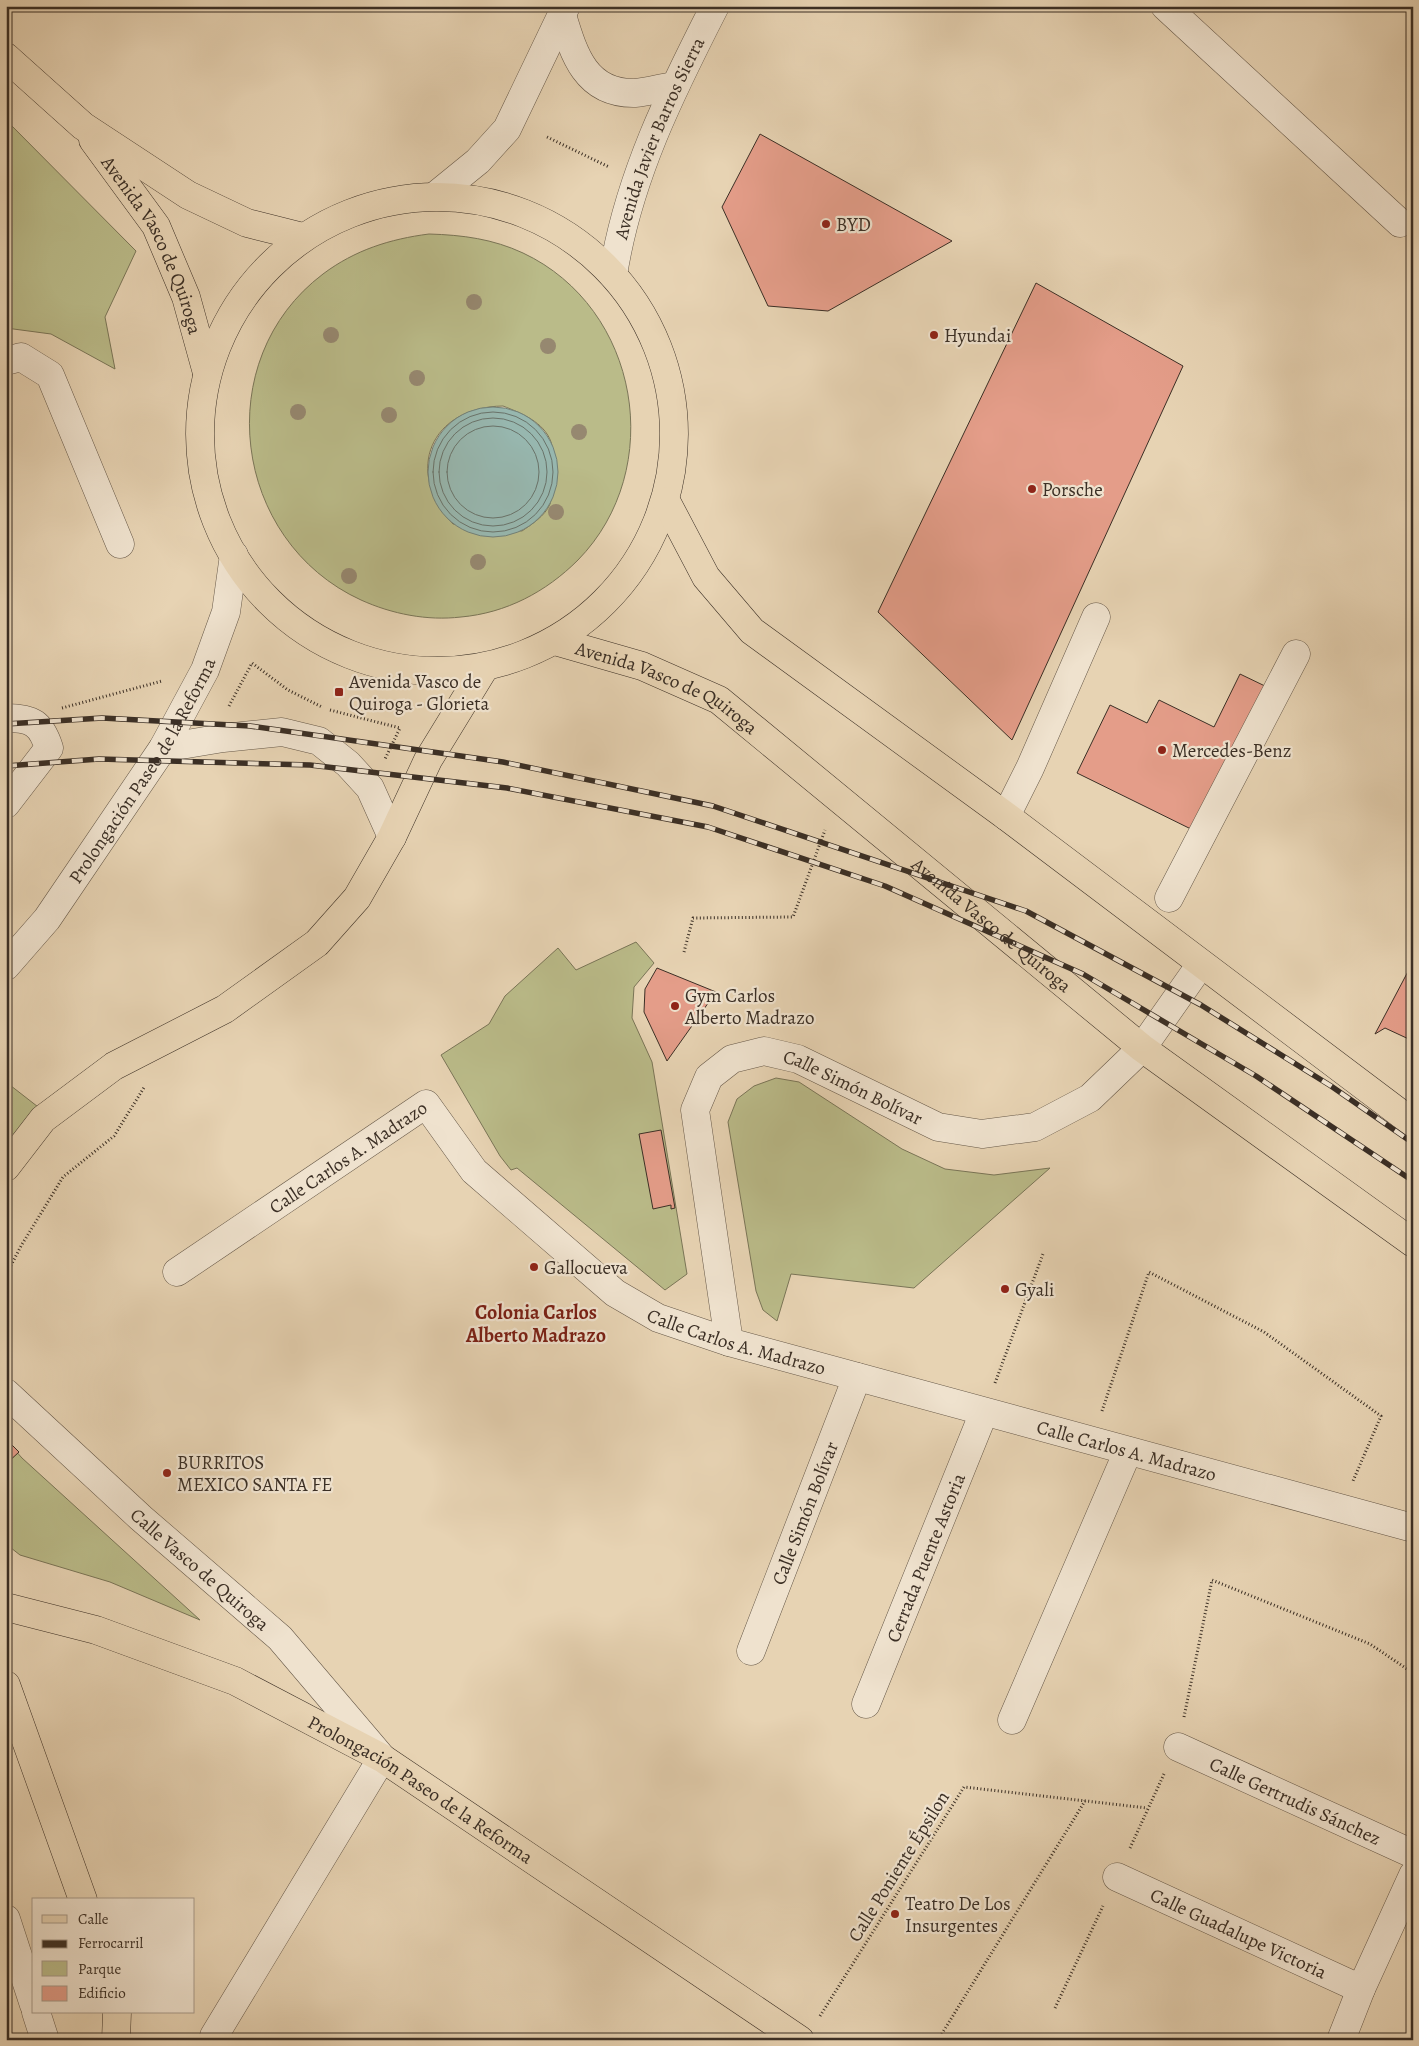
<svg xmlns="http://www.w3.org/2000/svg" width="1419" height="2046" font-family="Alegreya,serif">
<rect width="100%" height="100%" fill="#e7d3b3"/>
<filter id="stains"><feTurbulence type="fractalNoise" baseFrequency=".004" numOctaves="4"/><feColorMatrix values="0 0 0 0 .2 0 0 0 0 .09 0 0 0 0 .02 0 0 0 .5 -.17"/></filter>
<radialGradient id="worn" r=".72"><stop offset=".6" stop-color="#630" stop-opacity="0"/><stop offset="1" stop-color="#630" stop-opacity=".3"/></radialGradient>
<path fill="#babb89" stroke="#7a7557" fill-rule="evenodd" d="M6,120L136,251L105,317L115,369L51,334L6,328Z
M429,234C463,235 493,239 523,253C640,308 667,469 578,560C546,592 506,613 461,617C427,621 392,614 361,600C232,541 209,360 323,274C355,250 390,239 429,234ZM503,406C521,413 544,422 551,442C554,448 552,498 550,504C545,516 532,524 522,531L453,524C403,471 431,407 503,406Z
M636,942L654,963L634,987L632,1018L652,1062L687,1274L665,1290L517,1168L511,1170L500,1156L441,1055L489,1024L505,996L558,948L576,970Z
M776,1078L799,1082L902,1149L945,1169L994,1175L1050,1168L914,1288L791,1274L777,1321L763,1310L756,1291L728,1122L737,1099L754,1086Z
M6,1082L42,1110L6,1191Z
M6,1440L22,1458L200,1620L110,1582L20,1555L6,1544Z"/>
<path fill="#97b7af" stroke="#728178" d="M428 472a65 65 0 1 1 130 0a65 65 0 1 1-130 0Z"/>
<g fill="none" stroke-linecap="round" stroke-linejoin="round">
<path stroke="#69736a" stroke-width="1" d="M433 472a60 60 0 1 1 120 0a60 60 0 1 1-120 0Z
M439 472a54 54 0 1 1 108 0a54 54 0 1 1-108 0Z
M447 472a46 46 0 1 1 92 0a46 46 0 1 1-92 0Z"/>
</g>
<path fill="#e49d89" stroke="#3b2f25" d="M760,134L952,241L828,311L768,306L722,207Z
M1036,283L1183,366L1012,740L878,612Z
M1240,674L1267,687L1197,832L1077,773L1110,705L1147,723L1159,700L1214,727Z
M1413,962V1041L1385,1028L1375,1034Z
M657,968L716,992L667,1061L644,1012L645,989Z
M661,1130L675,1208L671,1209V1205L653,1209L639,1134Z
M6,1439L19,1452L6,1464Z"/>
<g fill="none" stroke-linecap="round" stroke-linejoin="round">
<g stroke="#665848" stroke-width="29">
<g id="minor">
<path d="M1165,6L1400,223"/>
<path d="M562,15C574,55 586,94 635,93C648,92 661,88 674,86"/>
<path d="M435,196L478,161L507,129L566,6"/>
<path id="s1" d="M613,275C628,178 671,92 715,6"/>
<path d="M6,361L21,357L50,375L120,544"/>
<path d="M6,718C32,718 41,723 49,748L6,804"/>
<path d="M163,748L223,738L282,732L319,741L348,764L370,788L392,837"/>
<path d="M1006,816L1030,768L1096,617"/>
<path d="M1169,898L1296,654"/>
<path id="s2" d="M6,966L47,919L163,748L205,670L226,612L234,555"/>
<path id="s3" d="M177,1272L426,1104L474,1171L615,1293L658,1318L729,1342L1413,1528"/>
<path id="s4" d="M729,1342L695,1110L709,1077L732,1059L764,1051L798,1059L938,1127L982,1134L1035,1127L1090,1098L1142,1048L1201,964"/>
<path id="s5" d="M6,1393L141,1518L280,1638L382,1758L214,2036"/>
<path id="s6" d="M751,1651L857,1377"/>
<path id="s7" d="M866,1704L984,1412"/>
<path d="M1012,1720L1128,1451"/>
<path id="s8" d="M1178,1747L1413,1854"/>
<path id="s9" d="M1117,1877L1361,1989"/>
<path d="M6,1919L34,2005"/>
<path d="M36,2012L45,2040"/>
<path d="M1341,2040L1361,1989L1413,1875"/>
</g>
</g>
<g stroke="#3b2f25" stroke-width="29">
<g id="major">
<path d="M6,57L83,126L188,195L247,223L303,237"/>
<path id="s10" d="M93,140L156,226L186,297L207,373"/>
<circle cx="437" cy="434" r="237"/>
<path d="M666,501L706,577L752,631L1006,816L1413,1123"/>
<path id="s11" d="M555,641L642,666L719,700L1142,1048L1413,1243"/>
<path id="s12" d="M6,1607L96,1630L235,1681L382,1758L800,2040"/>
</g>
</g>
<g stroke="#3b2f25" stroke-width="29">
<path id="highway" d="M6,1167L43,1119L114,1066L225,1009L317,943L357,898L392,837L428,760L485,667
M6,1685L83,1900
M116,2040L117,2012"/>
</g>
<path stroke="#3b2f25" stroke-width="3" stroke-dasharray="1 2.5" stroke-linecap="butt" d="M547,137L609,167
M229,706L252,663L288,690L322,707
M62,708L162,681
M330,710L400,728L385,759
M684,952L693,918L793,917L825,830
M6,1275L21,1246L63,1177L114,1136L145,1086
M995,1383L1043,1254
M1102,1411L1149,1272L1264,1332L1381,1416L1353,1481
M1184,1717L1212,1580L1370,1644L1413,1673
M1130,1848L1164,1774
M1055,2008L1103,1906
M820,2016L964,1787L1147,1808
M938,2040L1085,1801"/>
<use href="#minor" stroke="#efe2ce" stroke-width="28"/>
<use href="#major" stroke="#e7d3b3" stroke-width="28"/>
<use href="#highway" stroke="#e7d3b3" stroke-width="28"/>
<g stroke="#3b2f25" stroke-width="5.5">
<path id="rail" d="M6,724L102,718L250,726L503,762L713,806L1026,911L1201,1005L1331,1086L1413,1143
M6,766L99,759L310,765L507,788L708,827L885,886L1083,974L1256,1076L1413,1181"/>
</g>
<use href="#rail" stroke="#efe2ce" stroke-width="4" stroke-dasharray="11" stroke-linecap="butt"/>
</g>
<g fill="#968870">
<circle cx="474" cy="302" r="8"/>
<circle cx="331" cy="335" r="8"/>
<circle cx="548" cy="346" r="8"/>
<circle cx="417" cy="378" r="8"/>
<circle cx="298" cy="412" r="8"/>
<circle cx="389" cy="415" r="8"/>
<circle cx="579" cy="432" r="8"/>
<circle cx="556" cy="512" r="8"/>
<circle cx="478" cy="562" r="8"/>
<circle cx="349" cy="576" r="8"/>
</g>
<g fill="#8f2418" stroke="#efe2ce" stroke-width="2">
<circle cx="826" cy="224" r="5"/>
<circle cx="934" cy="335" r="5"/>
<circle cx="1032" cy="489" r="5"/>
<rect x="334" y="687" width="10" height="10" rx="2.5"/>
<circle cx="1162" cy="750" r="5"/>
<circle cx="675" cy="1006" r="5"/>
<circle cx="534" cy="1267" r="5"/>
<circle cx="1005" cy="1289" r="5"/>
<circle cx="167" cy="1473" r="5"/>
<circle cx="895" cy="1914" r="5"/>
</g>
<g text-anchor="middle" stroke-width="4.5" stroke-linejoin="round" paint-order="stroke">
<g font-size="19" fill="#3b2f25" stroke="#efe2ce">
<text dy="7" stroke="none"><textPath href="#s1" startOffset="145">Avenida Javier Barros Sierra</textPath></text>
<text dy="7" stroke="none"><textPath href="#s10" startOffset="122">Avenida Vasco de Quiroga</textPath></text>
<text dy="7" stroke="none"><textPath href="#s11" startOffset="122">Avenida Vasco de Quiroga</textPath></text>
<text dy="7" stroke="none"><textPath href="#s2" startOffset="239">Prolongación Paseo de la Reforma</textPath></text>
<text dy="7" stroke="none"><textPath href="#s11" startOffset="528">Avenida Vasco de Quiroga</textPath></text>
<text dy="7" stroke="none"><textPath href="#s4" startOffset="429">Calle Simón Bolívar</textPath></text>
<text dy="7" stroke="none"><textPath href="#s3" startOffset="206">Calle Carlos A. Madrazo</textPath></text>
<text dy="7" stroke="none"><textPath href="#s3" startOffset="701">Calle Carlos A. Madrazo</textPath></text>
<text dy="7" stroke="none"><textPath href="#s3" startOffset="1106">Calle Carlos A. Madrazo</textPath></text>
<text dy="7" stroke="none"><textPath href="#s6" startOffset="148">Calle Simón Bolívar</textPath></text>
<text dy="7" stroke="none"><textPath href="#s7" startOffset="158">Cerrada Puente Astoria</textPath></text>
<text dy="7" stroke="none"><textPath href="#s5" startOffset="262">Calle Vasco de Quiroga</textPath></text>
<text dy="7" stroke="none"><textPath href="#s12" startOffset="456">Prolongación Paseo de la Reforma</textPath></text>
<text dy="7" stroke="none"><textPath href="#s8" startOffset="129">Calle Gertrudis Sánchez</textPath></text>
<text transform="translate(898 1866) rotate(-58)" y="7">Calle Poniente Épsilon</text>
<text dy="7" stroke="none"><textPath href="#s9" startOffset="134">Calle Guadalupe Victoria</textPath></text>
</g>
<g font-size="19" fill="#3b2f25" stroke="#efe2ce" text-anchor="start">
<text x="836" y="231">BYD</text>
<text x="944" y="342">Hyundai</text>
<text x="1042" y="496">Porsche</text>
<text x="349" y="688">Avenida Vasco de<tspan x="349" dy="22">Quiroga - Glorieta</tspan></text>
<text x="1172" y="757">Mercedes-Benz</text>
<text x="685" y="1002">Gym Carlos<tspan x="685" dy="22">Alberto Madrazo</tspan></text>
<text x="544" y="1274">Gallocueva</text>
<text x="1015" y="1296">Gyali</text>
<text x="177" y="1469">BURRITOS<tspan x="177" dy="22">MEXICO SANTA FE</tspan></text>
<text x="905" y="1910">Teatro De Los<tspan x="905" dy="22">Insurgentes</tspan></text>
</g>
<g font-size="20" font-weight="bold" fill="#7a1f14" stroke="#efe2ce">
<text x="536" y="1319">Colonia Carlos<tspan x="536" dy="23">Alberto Madrazo</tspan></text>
</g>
</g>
<rect width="1419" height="2046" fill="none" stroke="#e7d3b3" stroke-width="25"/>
<rect x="8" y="8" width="1404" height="2031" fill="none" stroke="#3b2f25" stroke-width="2.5"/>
<rect x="12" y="12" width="1394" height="2021" fill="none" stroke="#3b2f25"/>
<rect x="32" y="1898" width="162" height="115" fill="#efe2ce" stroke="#a79a8a"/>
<rect x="42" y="1915" width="25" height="8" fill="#e7d3b3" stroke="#a79a8a"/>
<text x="78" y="1924" font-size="15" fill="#3b2f25">Calle</text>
<rect x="42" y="1940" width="25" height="8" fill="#3b2f25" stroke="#a79a8a"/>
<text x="78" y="1948" font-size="15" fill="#3b2f25">Ferrocarril</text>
<rect x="42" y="1961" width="25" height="15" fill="#babb89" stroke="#a79a8a"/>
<text x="78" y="1974" font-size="15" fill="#3b2f25">Parque</text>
<rect x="42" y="1986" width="25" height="15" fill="#e49d89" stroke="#a79a8a"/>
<text x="78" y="1998" font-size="15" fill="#3b2f25">Edificio</text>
<rect width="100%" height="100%" filter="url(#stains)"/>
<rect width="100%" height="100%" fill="url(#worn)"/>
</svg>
